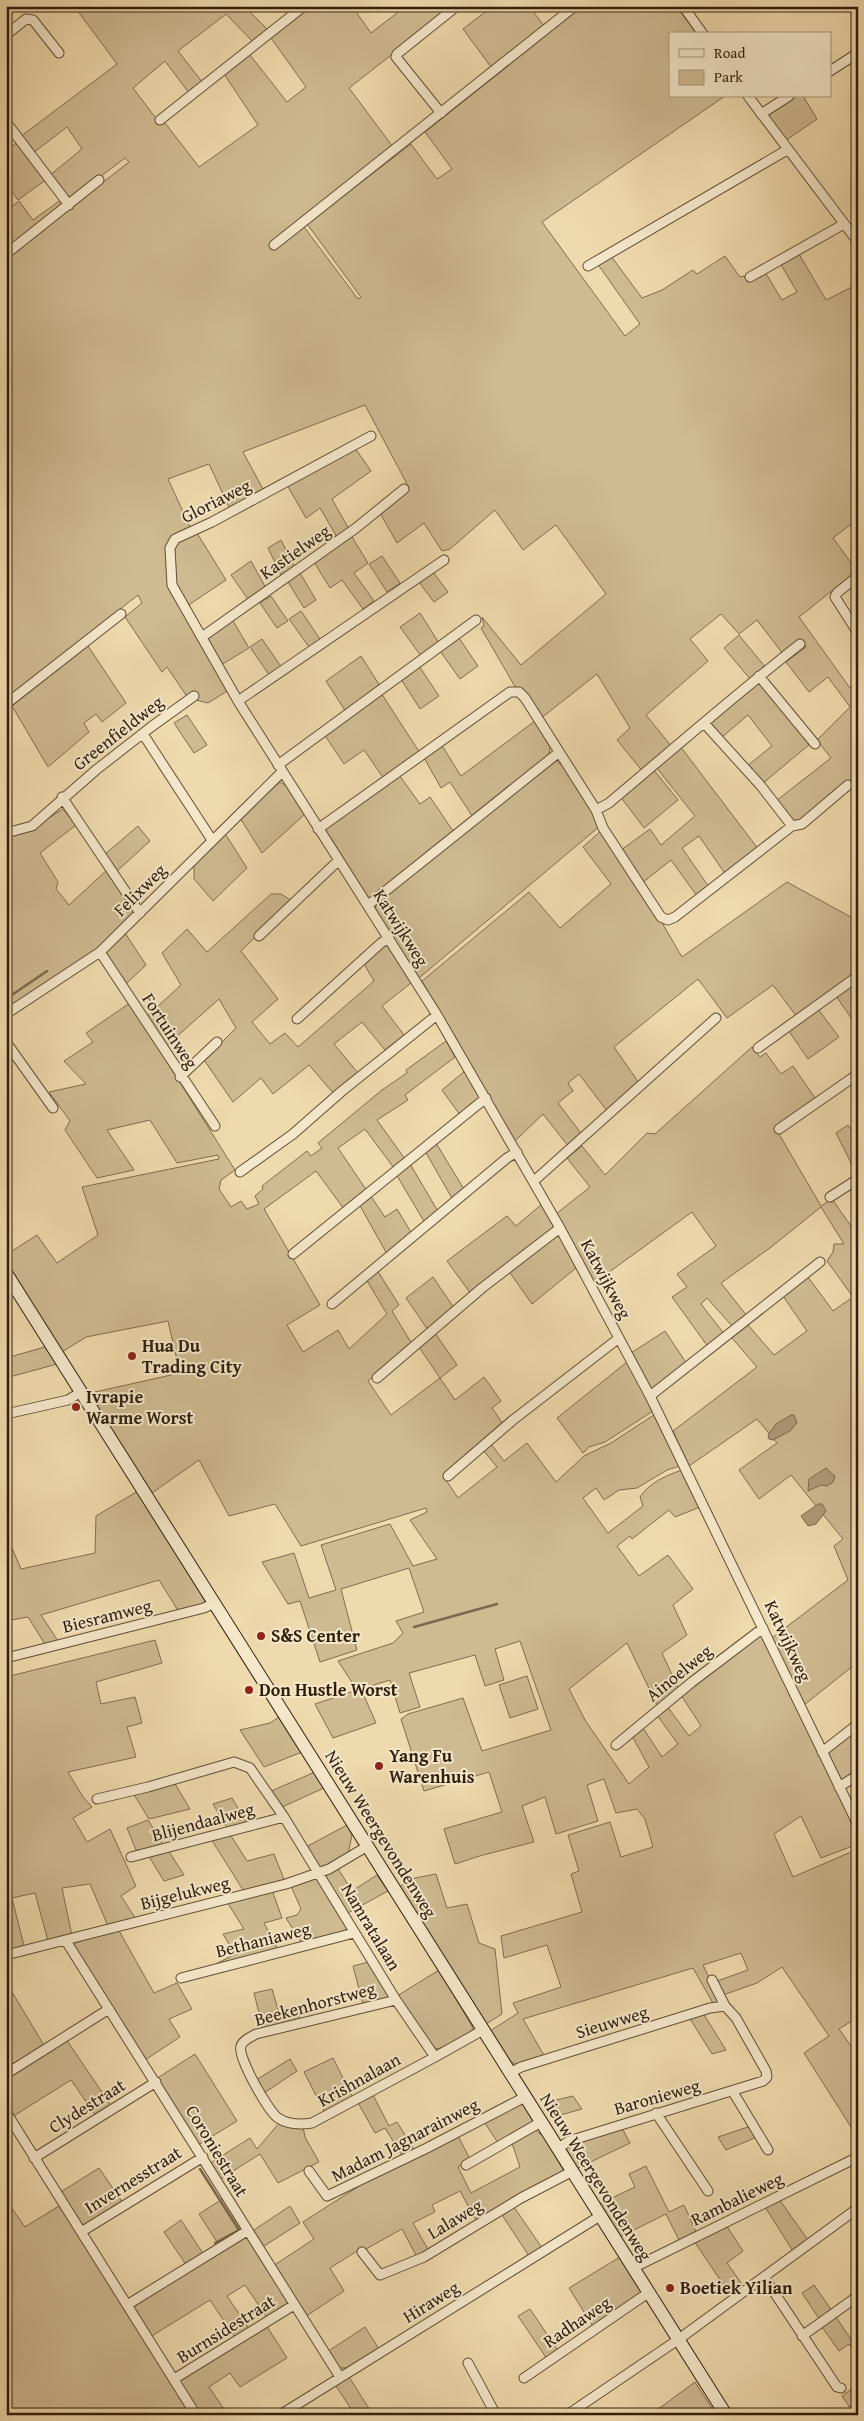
<svg xmlns="http://www.w3.org/2000/svg" width="864" height="2421" font-family="'Gentium Book Plus',serif">
<rect width="100%" height="100%" fill="#efdaad"/>
<filter id="stains"><feTurbulence type="fractalNoise" baseFrequency=".004" numOctaves="4"/><feColorMatrix values="0 0 0 0 .2 0 0 0 0 .09 0 0 0 0 .02 0 0 0 .5 -.17"/></filter>
<radialGradient id="worn" r=".72"><stop offset=".6" stop-color="#630" stop-opacity="0"/><stop offset="1" stop-color="#630" stop-opacity=".3"/></radialGradient>
<path fill="#cfba92" stroke="#806c50" d="M74,6H244L269,31L254,43L226,14L178,51L203,83L189,93L165,61L133,88L161,125L165,123L199,167L258,125L224,74L250,55L287,102L306,87L271,38L312,6H352L371,33L406,6H454L349,88L393,147L270,245L274,250L304,227L358,299L361,297L307,224L411,144L437,179L452,169L425,132L583,6H676L697,34H670V96H725L542,222L625,336L640,324L597,263L611,256L642,298L662,290L693,270L697,274L725,256L740,277L744,276L748,281L765,272L782,300L797,292L780,263L799,254L826,300L858,284V519L833,538L857,571L799,617L850,688L858,683V786L855,788L849,781L802,821L793,823L776,801L831,758L817,740L850,707L828,677L809,692L786,662L806,647L800,640L783,654L757,620L739,634L721,614L690,639L708,661L646,715L672,747L643,772L617,740L630,728L597,674L540,719L517,690L481,628L484,626L482,617L521,665L606,594L556,525L523,550L495,510L450,549L442,551L424,523L397,543L381,515L383,513L381,509L387,500L407,484L365,405L243,452L264,491L230,509L209,464L168,479L191,529L166,549L168,581L229,690L208,703L188,698L167,667L162,672L125,617L142,603L138,595L6,698V258L129,162L125,158L68,201L49,176L82,149L67,127L33,153L20,137L117,64Z
M493,6H529L544,26L491,67L463,29Z
M796,96H803L817,119L785,141L769,117L771,111Z
M19,141L47,179L18,200L6,184V151Z
M62,199L64,203L11,246L6,247V211L19,201L33,220Z
M355,448L371,471L332,499L350,531L338,539L320,508L306,518L287,485Z
M197,533L226,580L187,606L175,586L172,548L177,541Z
M352,537L368,563L354,573L374,601L363,609L342,580L330,588L314,562Z
M281,540L296,570L283,579L268,548Z
M382,556L400,583L387,592L369,564Z
M251,561L267,590L250,602L231,575Z
M433,572L448,592L434,602L419,582Z
M300,573L316,600L304,608L288,582Z
M271,596L288,621L277,628L260,603Z
M301,611L320,639L309,647L289,619Z
M420,613L439,643L421,656L400,627Z
M233,621L249,648L221,665L207,638Z
M739,635L766,668L751,680L724,648Z
M459,638L478,666L460,679L440,651Z
M262,639L282,668L270,676L250,647Z
M88,646L126,703L102,722L96,714L84,723L89,732L48,767L12,706Z
M361,656L380,686L346,712L326,681Z
M419,666L439,696L420,709L401,679Z
M758,681L810,744L762,784L747,766L772,746L748,715L721,738L708,723Z
M381,693L420,753L384,779L364,750L344,764L324,734Z
M187,715L207,745L194,753L174,723Z
M535,721L550,747L549,756L474,819L450,782L441,788L423,756L441,744L461,776Z
M680,746L759,850L726,875L699,836L682,848L709,887L697,896L671,860L642,883L621,850L650,829L661,845L695,816L656,767Z
M556,761C569,767 595,812 600,826L419,978L377,912L375,908L377,903Z
M653,769L678,800L644,828L620,796Z
M399,775L420,804L430,797L455,834L369,899L325,829Z
M280,782L288,787L305,814L262,853L240,818Z
M63,809L76,825L40,853L58,882L56,889L69,905L107,870L134,913L101,946L6,1012V837L28,831Z
M138,826L150,841L116,872L104,855Z
M602,830L648,899L682,957L787,882L858,921V973L797,1017L773,985L727,1018L698,979L614,1047L639,1083L607,1111L579,1074L568,1083L573,1091L558,1103L583,1136L569,1147L543,1114L515,1141L422,981L529,892L560,928L611,884L583,847Z
M224,832L247,868L213,901L194,879V863Z
M271,894H281L292,901L241,951L278,999L252,1022L270,1044L285,1033L298,1047L374,981L364,964L386,943L411,983L382,1006L404,1035L385,1050L362,1022L334,1044L358,1073L334,1094L309,1065L273,1094L261,1078L233,1102L204,1060L236,1028L219,999L165,1047L146,1017L181,985L162,953L187,929L207,952Z
M125,933L146,965L125,985L105,954Z
M852,985L858,993L856,1025L836,996Z
M130,1003L235,1170L221,1180L219,1189L231,1207L241,1201L247,1209L259,1204L255,1196L263,1189L262,1186L307,1151L311,1156L322,1148L318,1143L382,1090L407,1073L406,1070L446,1041L455,1057L405,1095L408,1100L377,1120L405,1159L394,1168L365,1129L338,1148L367,1191L344,1209L316,1171L264,1209L320,1305L287,1325L303,1352L338,1330L349,1349L387,1314L366,1279L377,1270L399,1305L392,1311L412,1344L368,1381L391,1415L440,1378L419,1347L435,1333L457,1365L440,1378L455,1400L484,1377L501,1401L492,1408L505,1427L444,1477L458,1498L497,1467L483,1450L491,1444L504,1461L527,1443L556,1482L584,1456L611,1443L654,1415L680,1466L667,1470L637,1488L619,1490L604,1500L596,1488L583,1498L608,1533L643,1506L640,1497C649,1483 667,1475 682,1470L700,1507L675,1517L669,1510L632,1539L630,1536L617,1546L639,1576L668,1555L693,1589L673,1605L687,1635L662,1653L679,1690L658,1707L627,1643L569,1689L585,1720L629,1784L649,1767L632,1736L643,1728L662,1757L678,1744L657,1715L667,1706L689,1736L701,1726L681,1695L760,1635L763,1638L858,1833V1844L821,1858L801,1816L774,1834L793,1877L858,1849V2017L839,2029L858,2056V2138L804,2053L829,2036L782,1967L757,1983L723,1995L717,1981L748,1970L741,1953L703,1965L721,2002L714,2005L693,1968L523,2019L545,2057L519,2064L509,2062L490,2031L518,2013L513,2003L561,1987L547,1945L504,1958L501,1936L582,1912L571,1874L579,1871L568,1835L610,1822L621,1857L653,1847L645,1819L637,1809L616,1813L604,1779L587,1785L598,1821L556,1834L545,1797L522,1806L534,1842L483,1855L455,1864L444,1829L502,1812L489,1772L424,1791L401,1719L408,1714L463,1698L482,1751L551,1730L520,1641L495,1649L504,1680L485,1686L475,1655L409,1673L420,1707L400,1713L390,1680L361,1689L376,1723L333,1738L315,1704L357,1690L338,1661L393,1643L403,1633L396,1621L424,1612L409,1568L341,1589L357,1650L320,1662L300,1601L288,1604L262,1562L294,1553L309,1598L336,1590L321,1545L390,1524L413,1566L437,1559L410,1520L427,1512L426,1508L301,1546L275,1504L229,1516L199,1460L152,1493L89,1396L95,1392L180,1373L168,1321L86,1337L62,1352L6,1265V1255L37,1235L57,1263L98,1235L82,1187L219,1159L218,1155L177,1163L150,1120L107,1130L134,1170L97,1178L65,1130L70,1121L49,1092L86,1084L64,1061L93,1042L86,1033Z
M818,1009L839,1037L808,1059L788,1030Z
M752,1047L760,1057L766,1053L781,1074L793,1066L817,1101L776,1129L821,1206L832,1199L858,1236V1662L804,1705L772,1638L848,1580L834,1546L843,1539L791,1475L759,1499L739,1470L777,1443L757,1419L689,1466L673,1431L757,1367L731,1337L747,1324L774,1355L807,1331L783,1296L808,1277L833,1311L853,1297L827,1261L833,1252L834,1244H844L821,1207L770,1248L721,1283L747,1316L733,1327L707,1298L701,1304L725,1335L709,1348L672,1297L687,1287L677,1274L716,1246L692,1212L594,1283L556,1214L590,1187L567,1158L582,1146L605,1175L647,1133L655,1134Z
M465,1071L480,1098L460,1115L442,1090Z
M848,1125L858,1139L857,1175L836,1133Z
M436,1143L465,1191L453,1200L425,1151Z
M410,1164L439,1213L425,1223L396,1174Z
M370,1195L385,1217L397,1209L412,1234L387,1254L359,1204Z
M542,1204L553,1224V1229L471,1294L447,1261L507,1216L516,1226Z
M558,1234L576,1268L532,1304L508,1270Z
M433,1277L454,1308L428,1330L406,1298Z
M665,1331L687,1364L652,1390L631,1353Z
M45,1347L57,1364L6,1378V1358Z
M627,1362L653,1411L605,1442L589,1447L583,1453L557,1418Z
M138,1491L205,1599L204,1604L179,1612L159,1580L41,1615L58,1641L45,1644L28,1617L6,1621V1534L21,1569L95,1553L96,1516Z
M155,1640L162,1663L96,1682L101,1704L135,1697L142,1723L127,1727L136,1757L68,1772L83,1797L92,1807L73,1818L87,1842L110,1829L136,1886L121,1896L136,1919L108,1926L90,1884L62,1888L72,1936L48,1941L35,1893L12,1898L24,1946L6,1951V1677Z
M527,1676L538,1709L510,1718L499,1685Z
M279,1717L302,1752L264,1767L240,1730L270,1723Z
M858,1728V1772L842,1782L828,1753Z
M315,1772L324,1788L280,1808L269,1792Z
M174,1782L190,1809L149,1819L133,1793Z
M232,1798L248,1825L229,1831L213,1804Z
M148,1820L165,1847L147,1851L136,1850L127,1828Z
M347,1825L352,1835L348,1854L322,1868L318,1866L306,1847Z
M230,1834L247,1861L274,1854L285,1882L245,1893L211,1839Z
M168,1850L184,1875L164,1881L148,1855Z
M337,1867L352,1891L377,1875L388,1891L346,1914L326,1878L327,1874Z
M436,1874L447,1908L467,1904L479,1943L495,1949L502,2014L486,2024L399,1887L410,1879Z
M317,1877L348,1929L303,1945L286,1918L297,1915L301,1909L291,1886Z
M272,1890L282,1918L264,1923L278,1950L223,1965L216,1964L235,1954L223,1934L244,1929L227,1902Z
M118,1929L154,1993L177,1983L192,2009L169,2019L180,2037L145,2060L72,1944Z
M369,1962L389,1995L387,1999L363,2004L353,1966Z
M439,1970L473,2028L469,2035L438,2049L431,2047L397,1996Z
M6,1982L45,2047L6,2072Z
M272,1989L280,2016L298,2012L300,2020L263,2029L254,1993Z
M703,2013L726,2050L712,2054L689,2017Z
M66,2039L112,2107L96,2116L71,2080L12,2117L6,2108V2076Z
M195,2054L237,2121L198,2145L156,2079Z
M333,2058L353,2098L325,2113L304,2072Z
M290,2059L297,2071L264,2093L256,2080Z
M372,2093L389,2126L397,2122L415,2151L403,2157L385,2128L375,2133L357,2101Z
M573,2096L582,2109L553,2117L544,2103Z
M522,2103L534,2123L498,2143L485,2123Z
M280,2122L303,2127L305,2137L319,2162L278,2183L260,2154L219,2180L209,2164L250,2138L257,2149Z
M751,2126L757,2137L726,2150L718,2137Z
M622,2128L630,2143L576,2169L565,2150L567,2147Z
M534,2129L544,2137L565,2173L477,2222L460,2191L432,2205L435,2212L413,2223L429,2251L417,2257L402,2229L366,2249L362,2248L330,2268L344,2291L305,2317L273,2266L314,2239L303,2222L370,2179L458,2136L470,2159L458,2167L471,2193L520,2167L512,2143Z
M646,2166L669,2212L684,2205L697,2234L680,2242L666,2214L620,2237L599,2204L635,2187L629,2174Z
M99,2168L123,2203L82,2226L59,2193Z
M224,2198L242,2230L219,2245L199,2214Z
M779,2199L808,2240L793,2251L765,2207Z
M6,2200L25,2227L62,2204L194,2415H6Z
M290,2206L300,2223L261,2248L251,2232Z
M514,2207L542,2248L529,2256L502,2215Z
M181,2220L204,2255L187,2266L164,2232Z
M726,2225L743,2251L727,2263L744,2287L731,2296L694,2241Z
M244,2237L249,2240L287,2299L288,2305L268,2319L245,2285L227,2296L250,2330L236,2339L210,2300L150,2337L132,2305Z
M620,2257L642,2292L594,2328L569,2288Z
M814,2285L832,2311L820,2320L802,2293Z
M530,2309L559,2352L547,2359L518,2316Z
M836,2317L852,2341L858,2338V2356L849,2344L839,2351L822,2327Z
M266,2325L287,2358L240,2387L230,2373L209,2387L228,2415H199L180,2383L181,2379Z
M365,2327L379,2349L347,2368H338L327,2352Z
M349,2377L370,2410L364,2415H355L336,2386Z
M695,2382L715,2413L650,2415Z
M858,2384V2415H855L842,2396Z"/>
<path fill="#ae9a77" stroke="#7c684d" d="M791,1415H794L797,1423L790,1431L773,1440L769,1439L768,1435L776,1424Z
M826,1468L835,1476L833,1482L827,1486L821,1485L808,1491L809,1479Z
M818,1504H822L826,1511L816,1524L808,1526L801,1516Z"/>
<g fill="none" stroke-linecap="round" stroke-linejoin="round">
<path stroke="#7c684d" stroke-width="2.5" d="M6,999L47,971
M414,1627L497,1604
M200,2169L239,2230L215,2243"/>
<g stroke="#604d35" stroke-width="11">
<path id="street" d="M683,6L703,34
M853,6L858,14
M6,35L26,19L33,20L59,53
M830,71L858,53
M748,96L858,242
M441,113L396,57L397,54L457,6
M761,114L789,96
M160,120L304,6
M6,122L69,205
M274,245L575,6
M6,254L99,180
M588,266L787,150
M750,277L844,224
M371,436L212,522L175,539L170,548L172,585L238,701L437,1015L560,1228L650,1396L858,1825
M858,576L837,593L835,597L858,633
M202,637L356,528L404,489
M759,676L815,744
M238,701L444,560
M6,704L121,614
M704,723L761,786L792,826
M143,734L212,840
M278,765L476,620
M62,797L140,913
M596,810L603,828L661,917L668,920L675,917L792,826L802,824L848,785
M318,829L510,692H519L525,698L596,810L609,803C672,750 735,695 800,644
M6,833L32,826L96,770L151,727L194,696
M368,905L558,753
M259,936L339,860
M100,952L215,1126
M6,1014L100,952L282,772
M297,1019L381,943L389,938
M6,1042L53,1108
M758,1048L858,976
M180,1077L217,1042
M779,1129L858,1074
M240,1172L293,1134L342,1091L437,1015
M534,1181L716,1018
M830,1197L858,1179
M293,1254L486,1098
M332,1304L507,1158L517,1152
M377,1378L482,1288L560,1228
M650,1396L820,1262
M6,1414L68,1400L81,1392
M448,1476L513,1420L619,1338
M6,1658L204,1608L214,1603
M616,1745L692,1682L763,1628
M822,1752L858,1724
M839,1787L858,1775
M97,1799L148,1787L234,1762L250,1768L284,1817L396,2000L435,2057L483,2030
M131,1857L284,1817
M66,1941L340,2377
M6,1955L286,1884L329,1869L366,1847
M181,1978L354,1933
M396,2000L256,2034C251,2037 243,2040 241,2046C237,2057 269,2112 278,2118C289,2125 300,2125 312,2123L435,2057
M510,2073L521,2067L710,2008L725,2006
M6,2074L109,2009
M733,2092L768,2150
M6,2112L196,2415
M656,2113L708,2191
M557,2149L569,2141L763,2081L767,2077L766,2071L736,2018L725,2006L712,1980
M34,2158L156,2082
M466,2165L541,2122
M309,2171L327,2196L427,2148L525,2097
M81,2232L203,2157
M362,2252L380,2275L424,2257L521,2198L571,2172
M633,2268L854,2159
M764,2277L837,2387L841,2388
M127,2305L247,2231
M802,2336L858,2296
M468,2363L496,2415
M524,2378L648,2293
M174,2379L294,2305
M280,2415L600,2216
M567,2415L679,2339L858,2208"/>
</g>
<g stroke="#301e0d" stroke-width="14">
<path id="secondary" d="M6,1273L726,2415"/>
</g>
<use href="#street" stroke="#f5e7ca" stroke-width="9"/>
<use href="#secondary" stroke="#f5e7ca" stroke-width="12"/>
</g>
<g fill="#8f2418" stroke="#f5e7ca" stroke-width="2">
<circle cx="132" cy="1356" r="5"/>
<circle cx="76" cy="1407" r="5"/>
<circle cx="261" cy="1636" r="5"/>
<circle cx="249" cy="1690" r="5"/>
<circle cx="379" cy="1766" r="5"/>
<circle cx="670" cy="2288" r="5"/>
</g>
<g text-anchor="middle" stroke-width="4" stroke-linejoin="round" paint-order="stroke">
<g font-size="18" fill="#301e0d" stroke="#f5e7ca">
<text transform="translate(216 501) rotate(-27)" y="6">Gloriaweg</text>
<text transform="translate(295 552) rotate(-35)" y="6">Kastielweg</text>
<text transform="translate(118 733) rotate(-38)" y="6">Greenfieldweg</text>
<text transform="translate(140 890) rotate(-45)" y="6">Felixweg</text>
<text transform="translate(401 928) rotate(58)" y="6">Katwijkweg</text>
<text transform="translate(170 1031) rotate(57)" y="6">Fortuinweg</text>
<text transform="translate(606 1279) rotate(62)" y="6">Katwijkweg</text>
<text transform="translate(107 1616) rotate(-14)" y="6">Biesramweg</text>
<text transform="translate(788 1641) rotate(65)" y="6">Katwijkweg</text>
<text transform="translate(679 1673) rotate(-39)" y="6">Ainoelweg</text>
<text transform="translate(203 1822) rotate(-15)" y="6">Blijendaalweg</text>
<text transform="translate(381 1834) rotate(58)" y="6">Nieuw Weergevondenweg</text>
<text transform="translate(185 1893) rotate(-14)" y="6">Bijgelukweg</text>
<text transform="translate(371 1927) rotate(59)" y="6">Namratalaan</text>
<text transform="translate(263 1940) rotate(-14)" y="6">Bethaniaweg</text>
<text transform="translate(315 2004) rotate(-15)" y="6">Beekenhorstweg</text>
<text transform="translate(612 2022) rotate(-17)" y="6">Sieuwweg</text>
<text transform="translate(359 2080) rotate(-29)" y="6">Krishnalaan</text>
<text transform="translate(657 2097) rotate(-16)" y="6">Baronieweg</text>
<text transform="translate(87 2106) rotate(-32)" y="6">Clydestraat</text>
<text transform="translate(405 2140) rotate(-27)" y="6">Madam Jagnarainweg</text>
<text transform="translate(217 2151) rotate(59)" y="6">Coroniestraat</text>
<text transform="translate(596 2177) rotate(58)" y="6">Nieuw Weergevondenweg</text>
<text transform="translate(133 2180) rotate(-32)" y="6">Invernesstraat</text>
<text transform="translate(737 2199) rotate(-26)" y="6">Rambalieweg</text>
<text transform="translate(455 2219) rotate(-31)" y="6">Lalaweg</text>
<text transform="translate(431 2302) rotate(-32)" y="6">Hiraweg</text>
<text transform="translate(577 2322) rotate(-34)" y="6">Radhaweg</text>
<text transform="translate(226 2329) rotate(-32)" y="6">Burnsidestraat</text>
</g>
<g font-size="18" font-weight="bold" fill="#301e0d" stroke="#f5e7ca" text-anchor="start">
<text x="142" y="1352">Hua Du<tspan x="142" dy="21">Trading City</tspan></text>
<text x="86" y="1403">Ivrapie<tspan x="86" dy="21">Warme Worst</tspan></text>
<text x="271" y="1642">S&amp;S Center</text>
<text x="259" y="1696">Don Hustle Worst</text>
<text x="389" y="1762">Yang Fu<tspan x="389" dy="21">Warenhuis</tspan></text>
<text x="680" y="2294">Boetiek Yilian</text>
</g>
</g>
<rect width="864" height="2421" fill="none" stroke="#efdaad" stroke-width="25"/>
<rect x="8" y="8" width="849" height="2406" fill="none" stroke="#301e0d" stroke-width="2.5"/>
<rect x="12" y="12" width="839" height="2396" fill="none" stroke="#301e0d"/>
<rect x="669" y="32" width="162" height="65" fill="#f5e7ca" stroke="#a6977e"/>
<rect x="679" y="49" width="25" height="8" fill="#f5e7ca" stroke="#a6977e"/>
<text x="714" y="58" font-size="15" fill="#301e0d">Road</text>
<rect x="679" y="70" width="25" height="15" fill="#cfba92" stroke="#a6977e"/>
<text x="714" y="82" font-size="15" fill="#301e0d">Park</text>
<rect width="100%" height="100%" filter="url(#stains)"/>
<rect width="100%" height="100%" fill="url(#worn)"/>
</svg>
